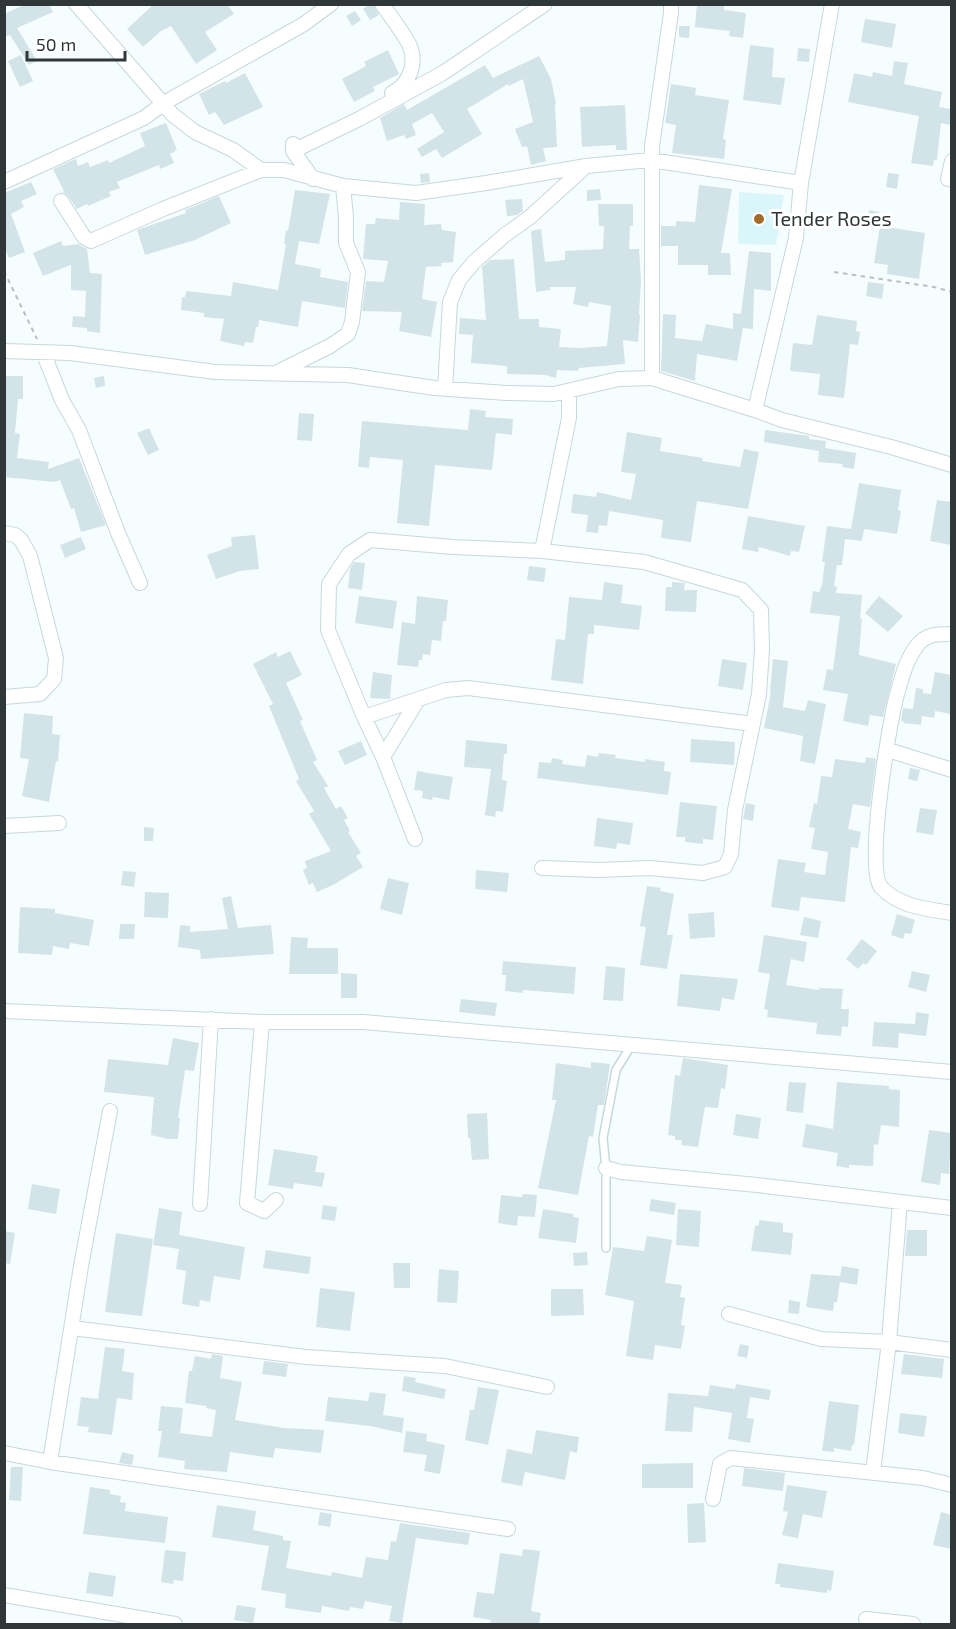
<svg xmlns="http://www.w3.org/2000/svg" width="956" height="1629" font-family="'Exo 2',sans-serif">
<rect width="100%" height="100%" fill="#f6fdff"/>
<path fill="#dbf6fb" d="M739,192L784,195L776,245L738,244Z"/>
<path fill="#d2e4e7" d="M26,4H49L53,12L17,28L37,61L29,65L10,35L4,37V14Z
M154,4H227L234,14L205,32L217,50L196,64L171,26L161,31L143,47L127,29Z
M370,4H373L379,15L370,20L363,9Z
M697,4H724V10L746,13L743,38L729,36L730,31L695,27Z
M355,11L361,20L352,26L346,16Z
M865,19L896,24L892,48L861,42Z
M679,26H690L689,38L679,37Z
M750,45L774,48L772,77L785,78L781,105L743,100Z
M798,48L810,49L809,62L797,61Z
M388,50L399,74L373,87L375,91L354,102L342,79L366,66L364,62Z
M21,55L33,81L20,87L8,61Z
M539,56L551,79L556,104H555L557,147L543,148L546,161L531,165L527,146L522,147L515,129L533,122L523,79L509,86L508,84L467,109L482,134L442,158L436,149L422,157L417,149L444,132L432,113L412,124L416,135L406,139L404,135L387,141L380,118L404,104L407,110L485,65L493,78Z
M894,61L908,63L904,84L942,92L939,107L951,109V125L941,123L937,160H934L933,166L911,163L919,116L848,102L854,73L872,77L873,72L892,76Z
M245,73L263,107L224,125L215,112L209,115L199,94L225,81L226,83Z
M671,84L696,88L695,95L729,100L723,139L726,140L724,159L672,153L676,125L665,123Z
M625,105L627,150H616V145L582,147L580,107Z
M166,123L177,150L170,154L174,163L160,169L159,165L117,182L120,188L109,192L111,196L88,206L87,204L77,209L68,196L62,192L64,191L53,169L76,159L78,166L88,162L90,167L108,160L109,163L145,146L140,133Z
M429,173L430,182L421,183L420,174Z
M888,173L899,174L897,189L886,187Z
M31,182L37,194L21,201L24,207L11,214L25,252L9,258L4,246V193Z
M699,185L732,189L721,253H730L731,275H708V265H678V246H661V226H676V221L695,222Z
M600,189L601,200L587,201V190Z
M295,190L330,194L319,244L299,241L295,264L321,269L320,277L348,282L345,308L302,301L298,327L259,320L258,327H256L253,343L245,342L244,346L220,341L224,319L204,317V313L181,310L182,297H185L186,291L231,296L233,282L278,290L286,244H284L286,230L288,231Z
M219,196L231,223L195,240L145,255L137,230L186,213L185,210Z
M522,199L523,211L517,215L507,216L505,200Z
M400,202L425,204L424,225L441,224L442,230L456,232L453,262L441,263L442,266L426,267L422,299L437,302L431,337L399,331L402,312L362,311L366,281L384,282L388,261L363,259L366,224H375L376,218L399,220Z
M598,204H633V226H630L629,249H639L641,281L639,315H640L638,342L623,340L625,364L579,368L578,371L557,370L556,378L545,375L507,374V366L471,363L473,335L459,334L460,318L486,320L482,267L490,260L514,259L519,319H539V327L561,329L559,347L580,348L607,346L611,306L589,302L588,307L573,304L576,287H550V290L536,292L531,231L541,229L545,262L565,260V251L603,249L604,226H599Z
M869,210L879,212L877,229L866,227Z
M880,226L925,233L919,279L887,274L888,265L874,263Z
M61,241L63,246L78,244L87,249L90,273L102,274L100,333L87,331V328L72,327L73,316L85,317L86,291L71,290V265L43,276L33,253Z
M749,251L771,253V291L754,289L753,329L743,328L737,361L697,354L695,381L661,371L663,314L676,315L675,338L702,341L706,324L733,329V313L741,314Z
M868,282L884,284L882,299L866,296Z
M817,315L857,321L856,331L860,332L858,345L850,344L844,398L818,395L820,374L790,371L793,343L812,345Z
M4,376H23V399H18L15,433L20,434L17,458L49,462L48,469L79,458L106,525L81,532L74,508L71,509L60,480L54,482L4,477Z
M104,376L105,386L96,388L94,378Z
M470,409L486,411L485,417L513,419L512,435L496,433L492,470L435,465L429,526L397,523L403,460L370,457L369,468L358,467L362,421L468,430Z
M299,413L314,414L312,441L297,440Z
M149,428L159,450L148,455L137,433Z
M765,430L809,436V439L826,441L825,448L856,453L854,469L842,467L843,464L818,462L819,451L764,442Z
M627,432L662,438L660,451L703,458L702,461L740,467L744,449L759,452L748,509L697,501L691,542L661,538L663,520L609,511L607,526L599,525L598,533L586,532L588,515L571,513L573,494L596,497L597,492L631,500L636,474L621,472Z
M859,483L901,490L898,510L901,511L897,534L864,529L862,541L845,539L842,565H837L834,586L837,587L836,593L862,595L860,620L862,617L859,655L896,664L883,717L870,715L868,726L843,721L848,694L823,690L827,669L833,670L840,616L810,613L813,591L819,592L822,585L825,562H822L827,526L851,529Z
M937,500L951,502V545L930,541Z
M748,516L805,526L799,552L791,551L790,556L759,547L758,552L742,549Z
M255,535L259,569L240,571L216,579L207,555L232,546L231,537Z
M81,537L86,549L65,558L60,545Z
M354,562L365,563L362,590L348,588L350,569Z
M529,566L546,568L544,582L527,580Z
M604,582L623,585L621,603L642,606L639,630L594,625V634H588L583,684L551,680L556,639L565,640L569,597L602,600Z
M672,582L685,583L684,590H697L696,612L665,611L666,587H672Z
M359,596L397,601L393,629L355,623Z
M417,596L448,600L446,621H443L441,641L432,640L430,655L423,654L422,660H419L418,667L397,665L402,622L415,624Z
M879,596L903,616L888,632L865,613Z
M290,651L302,675L286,683L303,720L300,721L317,760L313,762L328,786L324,788L336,809L341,806L348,818L344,820L350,831L348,832L361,853L356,856L363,867L333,885L317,892L313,883L309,885L303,870L307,868L305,861L331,851L309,814L314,811L296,781L299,779L269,706L273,704L253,664L276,652L278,657Z
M722,659L747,663L743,690L718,686Z
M773,659L788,661L783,707L805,711L808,700L826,704L815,764L800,761L803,736L764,728L771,692L770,691Z
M373,672L392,675L390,699L370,698Z
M935,672L951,675V714L935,711L934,718L922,716L921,725L903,723L904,721H901L903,708L913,709L916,688L923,689V693L931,694Z
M24,713L53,716L52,734L60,735L58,762L56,761L49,802L22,796L29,759L20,758Z
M691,739L735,742L734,765L690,762Z
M466,740L507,744V754H504L502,780L507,781L503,812L496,811L495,817L485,815L491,769L464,767Z
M361,741L367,755L345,765L338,751Z
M599,753L616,755L615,758L645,762V759L665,762L664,771L671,772L668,795L537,778L539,762L551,763L552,758L563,760L562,764L585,767L587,755L598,757Z
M866,757L876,759L870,807L853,804L848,829L861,832L858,848L851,847L845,902L801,897L799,911L771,907L778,859L806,863L804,872L825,875L828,852L811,849L815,828L809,827L814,803L817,804L821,776L832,777L835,759L865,763Z
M910,768L920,770L917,781L908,779Z
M417,771L453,777L449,800L433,797L432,800L422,798L423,791L414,790Z
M680,802L717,806L713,840L703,839V844L685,842V837H676Z
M746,803L755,805L753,821L743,819Z
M920,808L937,810L933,835L916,832Z
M597,818L633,823L630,845L617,843L616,849L594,846Z
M144,827L154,828L153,841H144Z
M476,870L509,873L507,892L475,889Z
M123,871L136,872L134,887L121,885Z
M388,878L409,883L402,915L380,909Z
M647,886L661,888L660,891L674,894L667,935H673L667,969L640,965L646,927L640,926Z
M145,892L169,893L168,918L144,917Z
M231,896L238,928L271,925L274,954L201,959L200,950L178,947L180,925L190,926V932L228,929L222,898Z
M20,907L55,909V913L94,920L89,946L70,943L69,949L53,946L52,955L18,953Z
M714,912L715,937L690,939L688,914Z
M897,914L915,920L911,934L905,933L903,939L891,935Z
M804,917L821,921L818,938L800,935Z
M120,924H135L134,939H119Z
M764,935L807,942L804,962L791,959L786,985L819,990V988L843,989L841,1009H849L848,1027L842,1026L841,1036L816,1034L817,1023L767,1017L768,1010L764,1009L770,974L758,972Z
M291,937L308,938L307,948H338V974H289Z
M862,939L877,951L866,965L863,963L858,969L846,959Z
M503,961L576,967L574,994L523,990V993L505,991L506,975H502Z
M606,966L625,968L623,1001L603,1000Z
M912,971L930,975L926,992L908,987Z
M341,973L357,974V998H341Z
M680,974L738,979L734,1000L722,998L720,1011L677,1006Z
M461,999L497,1003L495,1016L459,1012Z
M916,1012L929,1014L926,1036L899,1033L898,1048L872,1046L874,1022L915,1024Z
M173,1038L199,1043L194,1071L185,1070L178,1118H180L178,1139H168L151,1135L154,1097L104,1092L108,1059L168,1065Z
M683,1058L728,1065L725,1089L721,1088L718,1108L705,1107L698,1147L681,1145L682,1140H675V1136L668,1135L675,1075L680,1076Z
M591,1062L610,1064L604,1105H598L593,1137L589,1136L578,1195L538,1188L556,1100H552L556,1063L591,1068Z
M789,1082L806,1083L803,1113L786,1111Z
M837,1082L889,1086V1089L900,1090L899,1127L881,1125L878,1145L874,1144L873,1166L849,1165V1168L836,1166L838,1153L802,1147L806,1124L833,1129Z
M487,1113L489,1159L472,1160L470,1138H468L467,1114Z
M736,1114L761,1118L758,1139L733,1135Z
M929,1130L951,1133L949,1174L941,1173L940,1185L921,1182Z
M274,1149L318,1156L315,1172L325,1173L322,1187L294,1183L293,1189L268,1185Z
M32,1184L60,1189L56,1214L28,1209Z
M523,1194L537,1195L535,1217L518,1216L517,1226L498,1223L501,1195L522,1197Z
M651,1199L676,1203L674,1215L649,1211Z
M323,1205L337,1207L335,1221L321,1219Z
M159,1208L182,1212L179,1235L245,1247L240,1280L214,1276L210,1302L200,1300L199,1307L182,1304L186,1271L176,1269L179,1249L153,1245Z
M543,1209L573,1214V1217L579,1218L576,1243L538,1238Z
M678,1209L701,1211L699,1247L676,1245Z
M759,1220L783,1223V1232L793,1233L791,1255L751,1251L755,1226L759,1225Z
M907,1230H927V1256H905Z
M4,1231L15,1233L10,1264L4,1263Z
M116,1233L153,1239L142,1316L105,1312Z
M647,1236L672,1240L665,1283L682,1285L680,1297L685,1298L681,1325L685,1326L681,1349L655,1345L653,1360L626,1356L634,1301L605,1295L613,1247L644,1251Z
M266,1250L311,1257L309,1274L263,1268Z
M587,1252L588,1265L574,1266L573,1253Z
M393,1263H410V1288H394Z
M842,1266L859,1269L857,1285L840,1282L837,1302H834L833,1311L806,1307L811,1274L840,1276Z
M439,1269L459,1271L457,1303L437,1302Z
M320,1288L355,1292L350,1331L316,1327Z
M551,1289H583L584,1315L551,1316Z
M789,1300L800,1302L799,1314L788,1313Z
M740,1344L749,1346L747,1358L737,1356Z
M105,1347L125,1349L122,1371L134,1373L132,1400L117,1398L112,1435L88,1432L89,1427L77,1426L81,1397L98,1399Z
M212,1354L223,1356L220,1378L242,1382L235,1420L284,1428L324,1430L321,1453L275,1448L273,1458L230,1452L227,1472L184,1469L185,1461L158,1457L162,1431H158L161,1406L183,1408L180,1433L212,1437L216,1410L206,1408V1406L185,1403L189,1371H192L195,1356L211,1359Z
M904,1354L944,1359L942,1378L901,1374Z
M264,1361L288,1364L286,1377L262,1374Z
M404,1376L416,1378L415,1382L446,1389L444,1399L402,1391Z
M736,1384L771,1390L769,1400L750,1397L747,1418L754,1419L750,1443L728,1439L732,1413L694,1407L692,1432L665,1431L668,1393L708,1396L710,1385L735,1389Z
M478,1387L499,1390L488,1445L465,1440L470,1410H474Z
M370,1392L386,1394L383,1415L404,1418L402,1433L370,1426L325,1421L328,1397L368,1401Z
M829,1401L859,1405L854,1445H852L851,1451L834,1448V1452L822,1451Z
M900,1413L927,1416L924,1437L898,1433Z
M536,1430L579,1437L577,1453L570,1451L565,1480L525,1472L522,1486L501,1482L507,1449L532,1454Z
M406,1431L427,1434L426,1441L445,1445L440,1474L424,1471L427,1455L403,1452Z
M122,1452L134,1455L132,1465L119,1463Z
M693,1463V1488H642V1464Z
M11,1467H23L21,1501L9,1500Z
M744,1468L785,1473L783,1491L742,1486Z
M787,1485L827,1491L822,1518L803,1514L798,1538L782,1535L788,1512L783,1511Z
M90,1487L110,1490V1494L121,1496L120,1502L126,1503L125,1511L168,1517L165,1543L83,1534Z
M704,1503L706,1542L688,1543L687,1504Z
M217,1505L256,1511L253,1530L283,1536V1540L291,1541L286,1568L331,1576L332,1572L362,1578L366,1557L388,1560L391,1541L396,1542L400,1523L470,1533L468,1545L416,1538L402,1623L389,1621L392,1606L365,1601L363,1609L350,1607L349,1611L322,1606L321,1613L285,1608L286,1594L261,1590L269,1546L212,1537Z
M320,1512L332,1514L330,1527L318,1525Z
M941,1512L951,1515V1549L933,1545Z
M523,1549L540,1551L531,1611L541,1613L539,1624H490L491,1620L473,1617L477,1592L494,1594L500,1553L522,1556Z
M165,1550L186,1552L183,1581L174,1580L173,1584L161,1582Z
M778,1563L834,1571L831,1591L827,1590V1593L780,1587V1584H775Z
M89,1572L116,1576L113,1597L86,1593Z
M237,1605L256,1608L253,1623L234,1620Z"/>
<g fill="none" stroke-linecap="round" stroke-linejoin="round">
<g stroke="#c6d8db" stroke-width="10">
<path id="lane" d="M606,1248V1168L603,1138L616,1070L631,1046"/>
</g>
<g stroke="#c6d8db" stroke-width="16">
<path id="street" d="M76,4L173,115L195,132L233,150L261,170H284L343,186L416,193L486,183L586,166L651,160L801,183
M382,4C391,17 402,31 409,44C418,63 409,85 392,93
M293,144V151L313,179
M293,151L359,119L443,73L545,4
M948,179L952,161
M4,182L144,118L164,103L304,24L331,4
M61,201L84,237L91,241L163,209L261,170
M4,351L70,353L215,372L348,375L434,388L507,393L554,394L619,379L652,378L755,410L782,420L891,447L952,465
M43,352L62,400L79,430L118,533L140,583
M278,372L330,346L348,334L352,322L358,272L346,243V217L343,186
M652,378V146L671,13V4
M445,389L450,302L459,280L474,262L505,235L530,217L586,166
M755,410L796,238L801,183L832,4
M4,533L15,535L21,540L30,556L56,658L54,679L40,694L4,697
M542,551L569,418V391
M952,634C936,634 925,634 916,647C905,662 901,681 896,698C889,726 865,868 881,887C899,907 927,909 952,913
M364,717L446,690L468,688L753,724
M888,750L952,770
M383,757L417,701
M4,826L59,823
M415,839L383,757L364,717L328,630L329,584L349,554L370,540L453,547L542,551L644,562L742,590L761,610L762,649L759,694L735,810L731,854L725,867L703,873L650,868L599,870L542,868
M4,1011L262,1022H363L952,1072
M262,1022L247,1203L264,1211L276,1200
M606,1168L621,1172L757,1185L952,1208
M200,1204L211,1019
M729,1314L821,1339L889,1342L952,1350
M72,1328L306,1357L445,1366L547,1387
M4,1453L50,1462L508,1529
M50,1462L81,1266L110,1111
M873,1472L889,1342L900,1202
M713,1499L720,1464L731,1458L923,1478L952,1485
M4,1595L175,1624
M866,1619L913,1624"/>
</g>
<path stroke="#b9c0c2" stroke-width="2" stroke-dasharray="4.5 4.5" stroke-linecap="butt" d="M4,271L37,339
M834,272L934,287L952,292"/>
<use href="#lane" stroke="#fff" stroke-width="7"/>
<use href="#street" stroke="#fff" stroke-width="14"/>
</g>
<circle fill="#a46b29" stroke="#fff" stroke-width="2" cx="759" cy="219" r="6"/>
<g text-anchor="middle" stroke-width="6" stroke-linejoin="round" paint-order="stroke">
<g font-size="20" fill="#303739" stroke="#fff" text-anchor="start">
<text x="771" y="226">Tender Roses</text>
</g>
</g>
<rect width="956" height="1629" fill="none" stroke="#303739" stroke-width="12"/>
<path d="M27 51v9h98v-9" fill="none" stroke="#303739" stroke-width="3"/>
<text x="36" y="51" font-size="18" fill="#303739" stroke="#ffffff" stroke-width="4.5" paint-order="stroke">50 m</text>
</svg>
